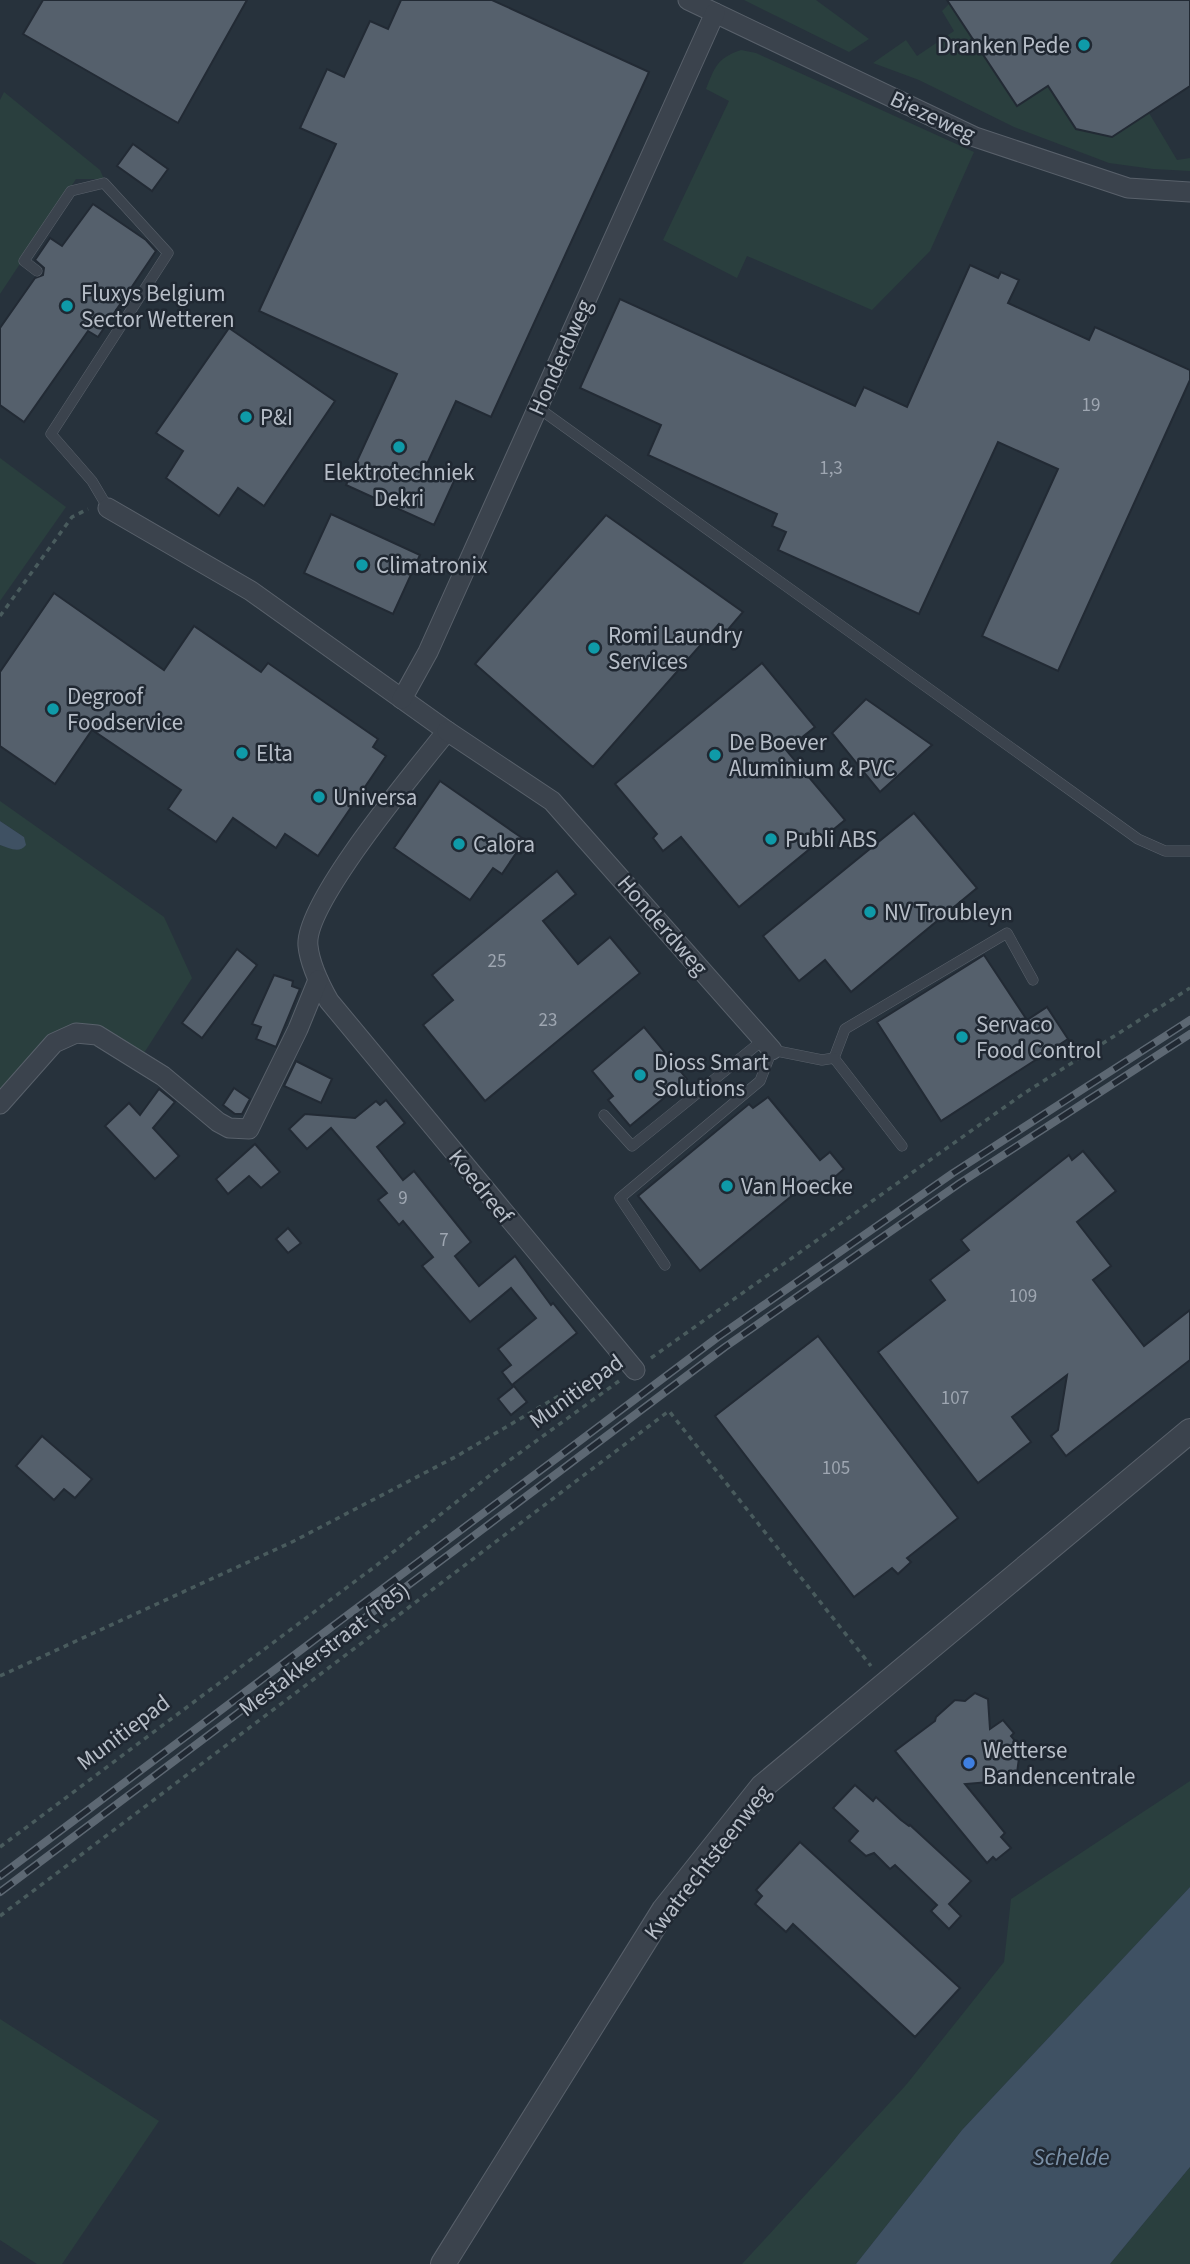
<svg xmlns="http://www.w3.org/2000/svg" width="1190" height="2264" font-family="'Source Sans 3',sans-serif">
	<style>
		.green { fill: #2a3f3e }
		.water { fill: #3f5163 }
		.building { fill: #55606c; stroke: #222a34; stroke-width: 2 }
		.lines { fill: none; stroke-linecap: round; stroke-linejoin: round }
		.service-casing { stroke: #59616b; stroke-width: 11 }
		.minor-casing { stroke: #59616b; stroke-width: 21 }
		.tertiary-casing { stroke: #59616b; stroke-width: 26 }
		.path { stroke: #495b5d; stroke-width: 3.5; stroke-dasharray: 5 5; stroke-linecap: butt }
		.service { stroke: #3b434d; stroke-width: 10 }
		.minor { stroke: #3b434d; stroke-width: 19 }
		.tertiary { stroke: #3b434d; stroke-width: 24 }
		.rail-casing { stroke: #5d6873; stroke-width: 8 }
		.rail { stroke: #202832; stroke-width: 5; stroke-dasharray: 16; stroke-linecap: butt }
		.culture-dot { fill: #0f9aa8; stroke: #202832; stroke-width: 2.5 }
		.shop-dot { fill: #3f7fe0; stroke: #202832; stroke-width: 2.5 }
		.labels { text-anchor: middle; stroke-width: 5; stroke-linejoin: round; paint-order: stroke }
		.number-label { font-size: 19px; fill: #9ea6b1 }
		.poi-label { font-size: 23px; fill: #b7bec8; stroke: #202832; text-anchor: start }
		.street-label { font-size: 23px; fill: #b7bec8; stroke: #202832 }
		.water-label { font-size: 24px; font-style: italic; fill: #7b91a8; stroke: #202832 }
	</style>
	<rect width="100%" height="100%" fill="#27323c"/>
	<!-- green -->
	<g class="green">
		<polygon points="744,0 816,0 869,39 849,52"/>
		<polygon points="949,4 1048,86 1076,129 1112,137 1149,113 1177,160 1190,158 1190,171 1153,169 1109,163 1014,127 919,80 873,63 906,40 917,56 954,31 942,11"/>
		<path d="M 741,50 L 756,53 L 974,152 L 930,251 L 872,310 L 747,256 L 737,278 L 663,240 L 729,101 L 706,89 C 715,67 717,58 741,50 Z"/>
		<polygon points="4,92 100,170 104,179 76,179 0,294 0,100"/>
		<polygon points="0,458 66,507 0,601"/>
		<polygon points="0,801 164,917 192,978 144,1053 103,1031 86,1027 0,1092 0,845 17,850 24,837 0,821"/>
		<polygon points="1190,1781 1190,1887 962,2130 856,2264 742,2264 906,2085 1004,1962 1011,1899"/>
		<polygon points="0,2019 159,2121 62,2264 37,2264 0,2240"/>
		<polygon points="1190,2167 1190,2264 1110,2264"/>
	</g>
	<!-- water -->
	<g class="water">
		<path d="M 0,821 L 24,837 L 26,845 C 19,854 9,848 0,845 Z"/>
		<polygon points="1190,1887 1190,2167 1110,2264 856,2264 962,2130"/>
	</g>
	<!-- building -->
	<g class="building">
		<polygon points="43,0 247,0 178,123 23,34"/>
		<polygon points="401,0 492,0 649,72 491,417 456,401 426,466 455,479 434,525 346,485 397,374 259,311 336,144 300,128 327,69 344,77 370,21 388,29"/>
		<polygon points="947,0 1190,0 1190,86 1112,137 1076,129 1048,86 1017,106"/>
		<polygon points="133,144 168,169 152,191 117,166"/>
		<polygon points="93,204 146,240 156,251 98,337 88,331 24,422 0,405 0,328 35,278 43,275 44,268 35,260 50,238 62,246"/>
		<polygon points="970,265 998,278 1001,272 1019,280 1008,303 1089,340 1095,327 1190,370 1190,380 1058,671 982,636 1058,469 998,442 919,614 778,550 786,532 772,526 777,514 648,455 661,425 580,388 620,299 855,406 864,387 907,407"/>
		<polygon points="229,328 335,401 264,506 238,488 219,516 166,478 183,451 156,433"/>
		<polygon points="331,514 420,555 393,614 304,573"/>
		<polygon points="606,515 743,612 726,632 719,624 593,767 475,664"/>
		<polygon points="54,593 164,670 194,626 261,672 268,663 378,739 373,747 386,756 318,856 285,834 276,848 233,818 216,842 168,809 181,790 92,730 55,784 0,746 0,672"/>
		<polygon points="762,663 815,727 786,750 845,820 739,907 681,837 663,851 653,838 657,834 615,784"/>
		<polygon points="866,699 932,745 880,792 832,733"/>
		<polygon points="440,781 525,840 502,874 493,868 470,900 394,848"/>
		<polygon points="914,813 977,888 851,992 825,960 799,981 763,936"/>
		<polygon points="557,871 576,894 543,921 578,964 610,937 640,973 485,1101 423,1025 453,1000 432,975"/>
		<polygon points="237,949 257,965 202,1038 182,1023"/>
		<polygon points="984,955 1027,1020 1047,1007 1068,1039 941,1121 877,1022"/>
		<polygon points="274,975 293,981 292,986 300,989 276,1047 256,1039 261,1027 252,1024"/>
		<polygon points="644,1027 687,1079 630,1126 608,1100 613,1096 592,1071"/>
		<polygon points="296,1061 332,1079 321,1103 284,1086"/>
		<polygon points="234,1088 250,1099 242,1114 235,1114 223,1105"/>
		<polygon points="159,1089 175,1102 153,1128 179,1156 155,1179 105,1126 129,1103 140,1115"/>
		<polygon points="768,1097 820,1160 830,1152 844,1169 819,1191 810,1181 700,1271 638,1196 749,1104 753,1108"/>
		<polygon points="386,1100 405,1123 377,1147 403,1180 414,1171 471,1242 455,1256 479,1286 515,1256 551,1305 553,1303 577,1333 512,1385 502,1372 511,1365 498,1349 536,1318 511,1288 470,1322 422,1266 433,1257 403,1221 399,1225 378,1200 387,1193 331,1128 307,1149 289,1129 305,1114 355,1118 376,1101 380,1105"/>
		<polygon points="255,1144 280,1172 261,1188 249,1176 228,1194 216,1179"/>
		<polygon points="1083,1151 1116,1191 1077,1222 1111,1266 1093,1280 1144,1346 1190,1310 1190,1360 1066,1456 1051,1436 1058,1430 1067,1375 1012,1417 1031,1442 978,1483 878,1352 945,1300 930,1280 969,1250 961,1240 1069,1155 1072,1160"/>
		<polygon points="288,1228 301,1243 288,1253 276,1239"/>
		<polygon points="818,1336 958,1518 907,1558 911,1562 898,1574 892,1568 854,1597 715,1416"/>
		<polygon points="514,1386 527,1402 511,1415 498,1399"/>
		<polygon points="42,1436 92,1479 75,1498 64,1489 54,1500 16,1466"/>
		<polygon points="975,1693 988,1699 990,1729 1003,1720 1014,1733 1011,1736 1025,1753 1019,1758 1017,1773 1013,1780 965,1784 1005,1833 1001,1837 1011,1848 996,1860 993,1857 987,1863 895,1751 935,1721 936,1717 955,1700 965,1701"/>
		<polygon points="855,1785 873,1801 876,1797 901,1820 909,1826 910,1825 971,1881 949,1904 961,1916 949,1929 931,1911 937,1905 895,1865 890,1869 874,1853 866,1856 849,1841 858,1831 833,1808"/>
		<polygon points="800,1842 960,1988 915,2037 793,1924 786,1932 755,1904 762,1896 756,1890"/>
	</g>
	<g class="lines">
		<!-- service casing -->
		<g class="service-casing">
			<g id="service">
				<polyline points="37,271 24,261 71,191 104,183 168,253 51,434 92,481 108,508"/>
				<polyline points="537,407 1138,839 1165,851 1190,851"/>
				<polyline points="834,1058 845,1029 1007,933 1033,980"/>
				<polyline points="604,1115 632,1146 763,1040"/>
				<polyline points="665,1265 620,1198 760,1081 772,1050 822,1060 834,1058 902,1146"/>
			</g>
		</g>
		<!-- minor casing -->
		<g class="minor-casing">
			<g id="minor">
				<polyline points="688,0 975,137 1128,188 1190,192"/>
				<path d="M 108,508 L 251,591 L 447,731 C 417,769 303,904 308,946 C 310,965 320,985 329,1001 L 635,1370"/>
				<polyline points="402,699 428,652 715,13"/>
				<polyline points="447,731 552,801 772,1050"/>
				<polyline points="0,1104 54,1043 76,1033 97,1035 163,1076 218,1122 229,1128 249,1129 298,1029 318,980"/>
			</g>
		</g>
		<!-- tertiary casing -->
		<g class="tertiary-casing">
			<polyline id="tertiary" points="443,2264 664,1910 762,1787 1190,1431"/>
		</g>
		<!-- path -->
		<g class="path">
			<polyline points="0,616 72,517 88,509"/>
			<polyline points="651,1358 1023,1094 1190,988"/>
			<polyline points="0,1676 294,1541 457,1456 606,1368"/>
			<polyline points="0,1847 373,1568 503,1465 619,1381"/>
			<polyline points="0,1916 669,1411 871,1666"/>
		</g>
		<!-- service -->
		<use href="#service" class="service"/>
		<!-- minor -->
		<use href="#minor" class="minor"/>
		<!-- tertiary -->
		<use href="#tertiary" class="tertiary"/>
		<!-- rail casing -->
		<g class="rail-casing">
			<g id="rail">
				<polyline points="0,1876 718,1337 953,1173 1190,1020"/>
				<polyline points="0,1892 725,1347 960,1183 1190,1034"/>
			</g>
		</g>
		<!-- rail -->
		<use href="#rail" class="rail"/>
	</g>
	<!-- markers -->
	<g class="culture-dot">
		<circle cx="1084" cy="45" r="7"/>
		<circle cx="67" cy="306" r="7"/>
		<circle cx="246" cy="417" r="7"/>
		<circle cx="399" cy="447" r="7"/>
		<circle cx="362" cy="565" r="7"/>
		<circle cx="594" cy="648" r="7"/>
		<circle cx="53" cy="709" r="7"/>
		<circle cx="242" cy="753" r="7"/>
		<circle cx="715" cy="755" r="7"/>
		<circle cx="319" cy="797" r="7"/>
		<circle cx="771" cy="839" r="7"/>
		<circle cx="459" cy="844" r="7"/>
		<circle cx="870" cy="912" r="7"/>
		<circle cx="962" cy="1037" r="7"/>
		<circle cx="640" cy="1075" r="7"/>
		<circle cx="727" cy="1186" r="7"/>
	</g>
	<circle class="shop-dot" cx="969" cy="1763" r="7"/>
	<g class="labels">
		<!-- number labels -->
		<g class="number-label">
			<text x="1091" y="411">19</text>
			<text x="831" y="474">1,3</text>
			<text x="497" y="967">25</text>
			<text x="548" y="1026">23</text>
			<text x="403" y="1204">9</text>
			<text x="444" y="1246">7</text>
			<text x="1023" y="1302">109</text>
			<text x="955" y="1404">107</text>
			<text x="836" y="1474">105</text>
		</g>
		<!-- poi labels -->
		<g class="poi-label">
			<text x="1070" y="53" text-anchor="end">Dranken Pede</text>
			<text x="81" y="301">Fluxys Belgium<tspan x="81" dy="26">Sector Wetteren</tspan></text>
			<text x="260" y="425">P&amp;I</text>
			<text x="399" y="480" text-anchor="middle">Elektrotechniek<tspan x="399" dy="26">Dekri</tspan></text>
			<text x="376" y="573">Climatronix</text>
			<text x="608" y="643">Romi Laundry<tspan x="608" dy="26">Services</tspan></text>
			<text x="67" y="704">Degroof<tspan x="67" dy="26">Foodservice</tspan></text>
			<text x="729" y="750">De Boever<tspan x="729" dy="26">Aluminium &amp; PVC</tspan></text>
			<text x="256" y="761">Elta</text>
			<text x="333" y="805">Universa</text>
			<text x="785" y="847">Publi ABS</text>
			<text x="473" y="852">Calora</text>
			<text x="884" y="920">NV Troubleyn</text>
			<text x="976" y="1032">Servaco<tspan x="976" dy="26">Food Control</tspan></text>
			<text x="654" y="1070">Dioss Smart<tspan x="654" dy="26">Solutions</tspan></text>
			<text x="741" y="1194">Van Hoecke</text>
			<text x="983" y="1758">Wetterse<tspan x="983" dy="26">Bandencentrale</tspan></text>
		</g>
		<!-- street labels -->
		<g class="street-label">
			<text transform="translate(933 116) rotate(25)" y="8">Biezeweg</text>
			<text transform="translate(560 357) rotate(-66)" y="8">Honderdweg</text>
			<text transform="translate(663 925) rotate(49)" y="8">Honderdweg</text>
			<text transform="translate(481 1186) rotate(51)" y="8">Koedreef</text>
			<text transform="translate(576 1391) rotate(-36)" y="8">Munitiepad</text>
			<text transform="translate(324 1649) rotate(-37)" y="8">Mestakkerstraat (T85)</text>
			<text transform="translate(123 1732) rotate(-37)" y="8">Munitiepad</text>
			<text transform="translate(707 1862) rotate(-52)" y="8">Kwatrechtsteenweg</text>
		</g>
		<!-- water labels -->
		<g class="water-label">
			<text x="1071" y="2165">Schelde</text>
		</g>
	</g>
</svg>
